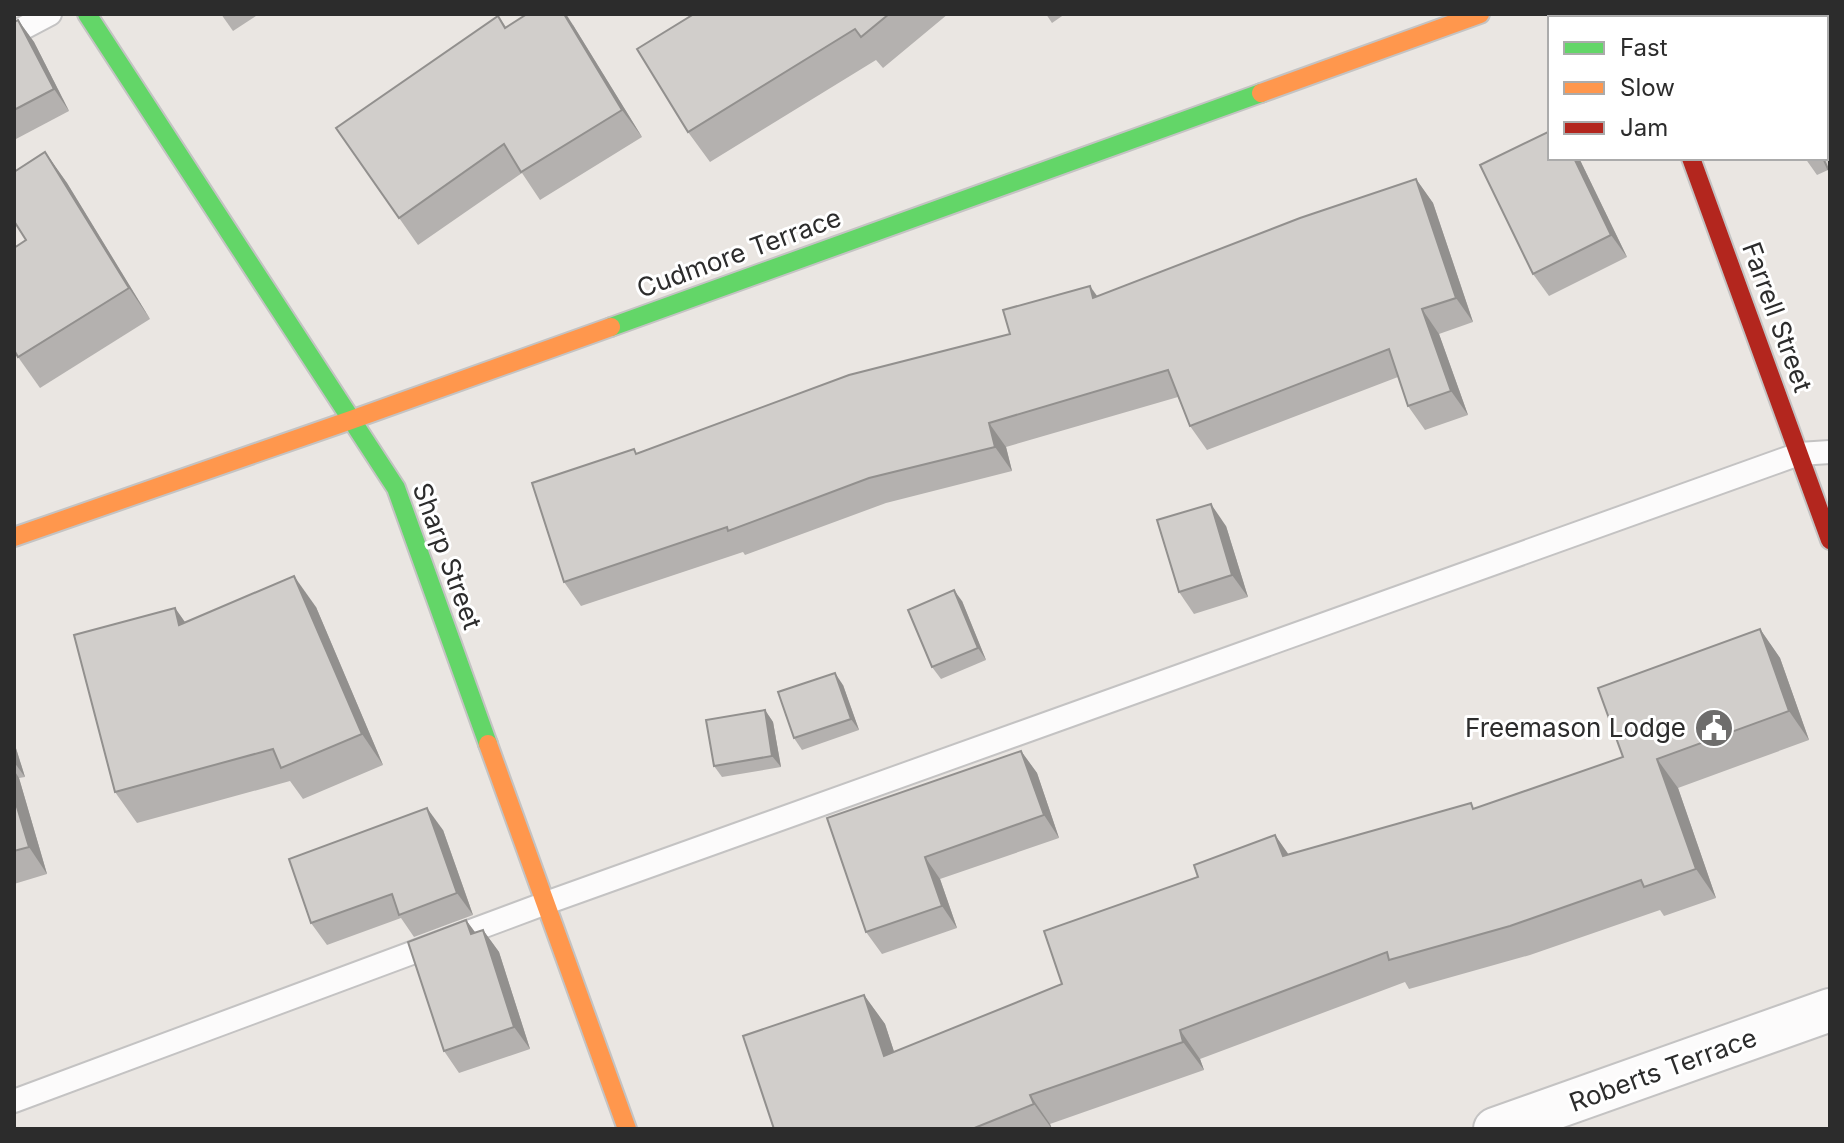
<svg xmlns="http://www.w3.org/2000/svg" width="1844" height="1143" font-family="Inter,sans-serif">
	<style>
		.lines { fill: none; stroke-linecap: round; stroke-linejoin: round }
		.lane-casing { stroke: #c4c3c3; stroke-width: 26 }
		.street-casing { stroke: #c4c3c3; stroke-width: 46 }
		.fast-casing { stroke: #c4c3c3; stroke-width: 22 }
		.slow-casing { stroke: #c4c3c3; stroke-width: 22 }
		.jam-casing { stroke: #c4c3c3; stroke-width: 22 }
		.lane { stroke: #fcfbfb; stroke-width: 22 }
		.street { stroke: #fcfbfb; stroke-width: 42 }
		.fast { stroke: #63d668; stroke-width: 18 }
		.slow { stroke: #ff974d; stroke-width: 18 }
		.jam { stroke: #b3261e; stroke-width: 18 }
		.wall { fill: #b4b1af }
		.shaded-wall { fill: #92908e }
		.building { fill: #d1cecb; stroke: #92908e; stroke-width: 2 }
		.labels { text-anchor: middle; stroke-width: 6; stroke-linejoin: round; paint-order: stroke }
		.street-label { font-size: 26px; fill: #2c2c2c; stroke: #fff }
		.poi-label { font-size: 26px; fill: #2c2c2c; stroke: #fff; text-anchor: end }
	</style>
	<rect width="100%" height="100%" fill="#eae6e2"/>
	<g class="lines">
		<!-- lane casing -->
		<g class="lane-casing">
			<g id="lane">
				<polyline points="14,33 50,14"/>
				<polyline points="14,1101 546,903 1799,454 1830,452"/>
			</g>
		</g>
		<!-- street casing -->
		<g class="street-casing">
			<polyline id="street" points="1495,1129 1830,1010"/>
		</g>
		<!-- fast casing -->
		<g class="fast-casing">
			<g id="fast">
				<polyline points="87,14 396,488 488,744"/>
				<polyline points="611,327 1261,93"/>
			</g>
		</g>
		<!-- slow casing -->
		<g class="slow-casing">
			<g id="slow">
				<polyline points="1639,14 1640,18"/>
				<polyline points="1261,93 1480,14"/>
				<polyline points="14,537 351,420 611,327"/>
				<polyline points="488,744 627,1129"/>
			</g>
		</g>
		<!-- jam casing -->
		<g class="jam-casing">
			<polyline id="jam" points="1691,158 1830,540"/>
		</g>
		<!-- lane -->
		<use href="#lane" class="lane"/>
		<!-- street -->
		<use href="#street" class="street"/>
		<!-- fast -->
		<use href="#fast" class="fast"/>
		<!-- slow -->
		<use href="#slow" class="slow"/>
		<!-- jam -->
		<use href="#jam" class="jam"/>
	</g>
	<!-- wall -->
	<g class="wall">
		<polygon points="221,14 259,14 233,31"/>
		<polygon points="694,14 948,14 883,68 876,60 710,162 688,132"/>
		<polygon points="1046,14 1065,14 1052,23"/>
		<polygon points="498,16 506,27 573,25 642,137 540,200 522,173 418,245 336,128"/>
		<polygon points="18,20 34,42 69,111 16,139 14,137 14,22"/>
		<polygon points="1830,38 1830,172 1828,170 1817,175 1805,158 1826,158"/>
		<polygon points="45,152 67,183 150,319 40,388 18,357 26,240"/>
		<polygon points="1550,158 1579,158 1627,257 1549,296 1533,274"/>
		<polygon points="1416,179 1433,203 1473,322 1439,334 1468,415 1425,430 1408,406 1398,377 1207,450 1190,426 1178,397 1006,447 1012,471 886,503 745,555 743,552 581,606 564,582 637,454 1010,334 1097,297"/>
		<polygon points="1226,526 1248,597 1194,614 1179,592"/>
		<polygon points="962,601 986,660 941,679 932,667"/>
		<polygon points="316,607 383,765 303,799 290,781 137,823 115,792 175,608 185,622"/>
		<polygon points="1760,629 1780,658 1809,740 1678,788 1716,898 1664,916 1660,910 1530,955 1409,989 1405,982 1200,1059 1204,1070 1050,1124 1052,1129 774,1129 864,995 885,1024 894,1052 1062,984 1198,877 1275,835 1289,855 1475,809 1623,757"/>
		<polygon points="843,685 859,730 802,750 794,738"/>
		<polygon points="765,710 773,722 781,767 722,777 714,766"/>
		<polygon points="14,742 25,777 19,778 47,874 14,884"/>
		<polygon points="1021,751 1037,773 1059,838 940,879 957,928 882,954 866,932 827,818"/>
		<polygon points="443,830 473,915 414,937 401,918 327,945 311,923"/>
		<polygon points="466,920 475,932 483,930 499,952 530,1049 459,1073 444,1051"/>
	</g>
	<!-- shaded-wall -->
	<g class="shaded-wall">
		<polygon points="564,14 566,14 573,25 642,137 622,110"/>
		<polygon points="18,20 34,42 69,111 54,89"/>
		<polygon points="45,152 67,183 150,319 129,288"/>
		<polygon points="1574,158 1579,158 1627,257 1611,235"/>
		<polygon points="1416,179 1433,203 1473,322 1456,298"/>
		<polygon points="1090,286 1107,310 1093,298"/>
		<polygon points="1422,309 1439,334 1468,415 1451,391"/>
		<polygon points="989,423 1006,447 1012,471 995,447"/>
		<polygon points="1211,504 1226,526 1248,597 1232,575"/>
		<polygon points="294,576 316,607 383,765 362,734"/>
		<polygon points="954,590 962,601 986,660 978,648"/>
		<polygon points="175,608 196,638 179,625"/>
		<polygon points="1760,629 1780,658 1809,740 1789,711"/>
		<polygon points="835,673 843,685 859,730 851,719"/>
		<polygon points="765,710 773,722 781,767 772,756"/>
		<polygon points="14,742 25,777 14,762"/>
		<polygon points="1021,751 1037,773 1059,838 1044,815"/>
		<polygon points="1657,759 1678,788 1716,898 1696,869"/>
		<polygon points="14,770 19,778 47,874 29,847 14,797"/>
		<polygon points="427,808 443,830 473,915 457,893"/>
		<polygon points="1275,835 1295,864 1283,856"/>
		<polygon points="925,857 940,879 957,928 942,906"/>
		<polygon points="466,920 482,942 471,934"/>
		<polygon points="483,930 499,952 530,1049 514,1027"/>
		<polygon points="864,995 885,1024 905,1085 884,1056"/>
		<polygon points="1180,1030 1200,1059 1204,1070 1183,1042"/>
		<polygon points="1030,1095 1050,1124 1052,1129 1034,1104"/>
	</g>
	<!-- building -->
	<g class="building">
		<polygon points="527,14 564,14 622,110 521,172 504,144 399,218 336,128 498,16 505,28"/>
		<polygon points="694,14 889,14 861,37 855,29 688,132 637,49"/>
		<polygon points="18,20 54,89 14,110 14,22"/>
		<polygon points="1830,38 1830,168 1828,169 1823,158 1826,158 1826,40"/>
		<polygon points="1550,131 1550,158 1574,158 1611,235 1533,274 1480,165"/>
		<polygon points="45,152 129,288 18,357 14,350 14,248 26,240 14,221 14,172"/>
		<polygon points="1416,179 1456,298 1422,309 1451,391 1408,406 1389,349 1190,426 1168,370 989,423 995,447 869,478 728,531 727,527 564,582 532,483 634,449 636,454 849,375 1010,334 1003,310 1090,286 1093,298 1300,218"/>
		<polygon points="1211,504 1232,575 1179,592 1157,520"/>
		<polygon points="294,576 362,734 281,768 273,749 115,792 74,635 175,608 179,625"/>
		<polygon points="954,590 978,648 932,667 908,610"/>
		<polygon points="1760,629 1789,711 1657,759 1696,869 1644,887 1641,880 1510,926 1389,960 1387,952 1180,1030 1183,1042 1030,1095 1034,1104 972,1129 774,1129 743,1036 864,995 884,1056 1062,984 1044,931 1198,877 1194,865 1275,835 1283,856 1471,803 1473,809 1623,757 1598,688"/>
		<polygon points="835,673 851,719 794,738 778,692"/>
		<polygon points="765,710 772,756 714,766 706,720"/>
		<polygon points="1021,751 1044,815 925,857 942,906 866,932 827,818"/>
		<polygon points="14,797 29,847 14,851"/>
		<polygon points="427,808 457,893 399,915 392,894 311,923 289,859"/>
		<polygon points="466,920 471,934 483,930 514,1027 444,1051 408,942"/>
	</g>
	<!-- icons -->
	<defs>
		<g id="civic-disc" transform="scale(2)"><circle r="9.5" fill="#6e6d6c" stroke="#fff"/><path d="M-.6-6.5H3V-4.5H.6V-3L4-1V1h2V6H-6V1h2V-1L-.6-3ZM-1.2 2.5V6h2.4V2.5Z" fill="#fff"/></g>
	</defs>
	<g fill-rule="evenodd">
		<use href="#civic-disc" x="1714" y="728"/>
	</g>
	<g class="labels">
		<!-- street labels -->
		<g class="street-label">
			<text transform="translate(739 253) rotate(-20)" y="9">Cudmore Terrace</text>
			<text transform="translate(1777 317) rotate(70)" y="9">Farrell Street</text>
			<text transform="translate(447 556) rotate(70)" y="9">Sharp Street</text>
			<text transform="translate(1663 1070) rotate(-20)" y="9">Roberts Terrace</text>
		</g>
		<!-- poi labels -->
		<g class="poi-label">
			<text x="1686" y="737">Freemason Lodge</text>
		</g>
	</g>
	<!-- border -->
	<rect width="1844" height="1143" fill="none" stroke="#2c2c2c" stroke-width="32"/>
	<!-- legend -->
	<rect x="1548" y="16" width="280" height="144" fill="#ffffff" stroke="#ababab" stroke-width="2"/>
	<rect x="1564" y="42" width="40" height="12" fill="#63d668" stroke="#ababab" stroke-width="2"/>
	<text x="1620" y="56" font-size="24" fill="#2c2c2c">Fast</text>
	<rect x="1564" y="82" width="40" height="12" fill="#ff974d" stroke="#ababab" stroke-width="2"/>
	<text x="1620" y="96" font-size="24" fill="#2c2c2c">Slow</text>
	<rect x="1564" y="122" width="40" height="12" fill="#b3261e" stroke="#ababab" stroke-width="2"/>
	<text x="1620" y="136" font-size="24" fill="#2c2c2c">Jam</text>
</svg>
